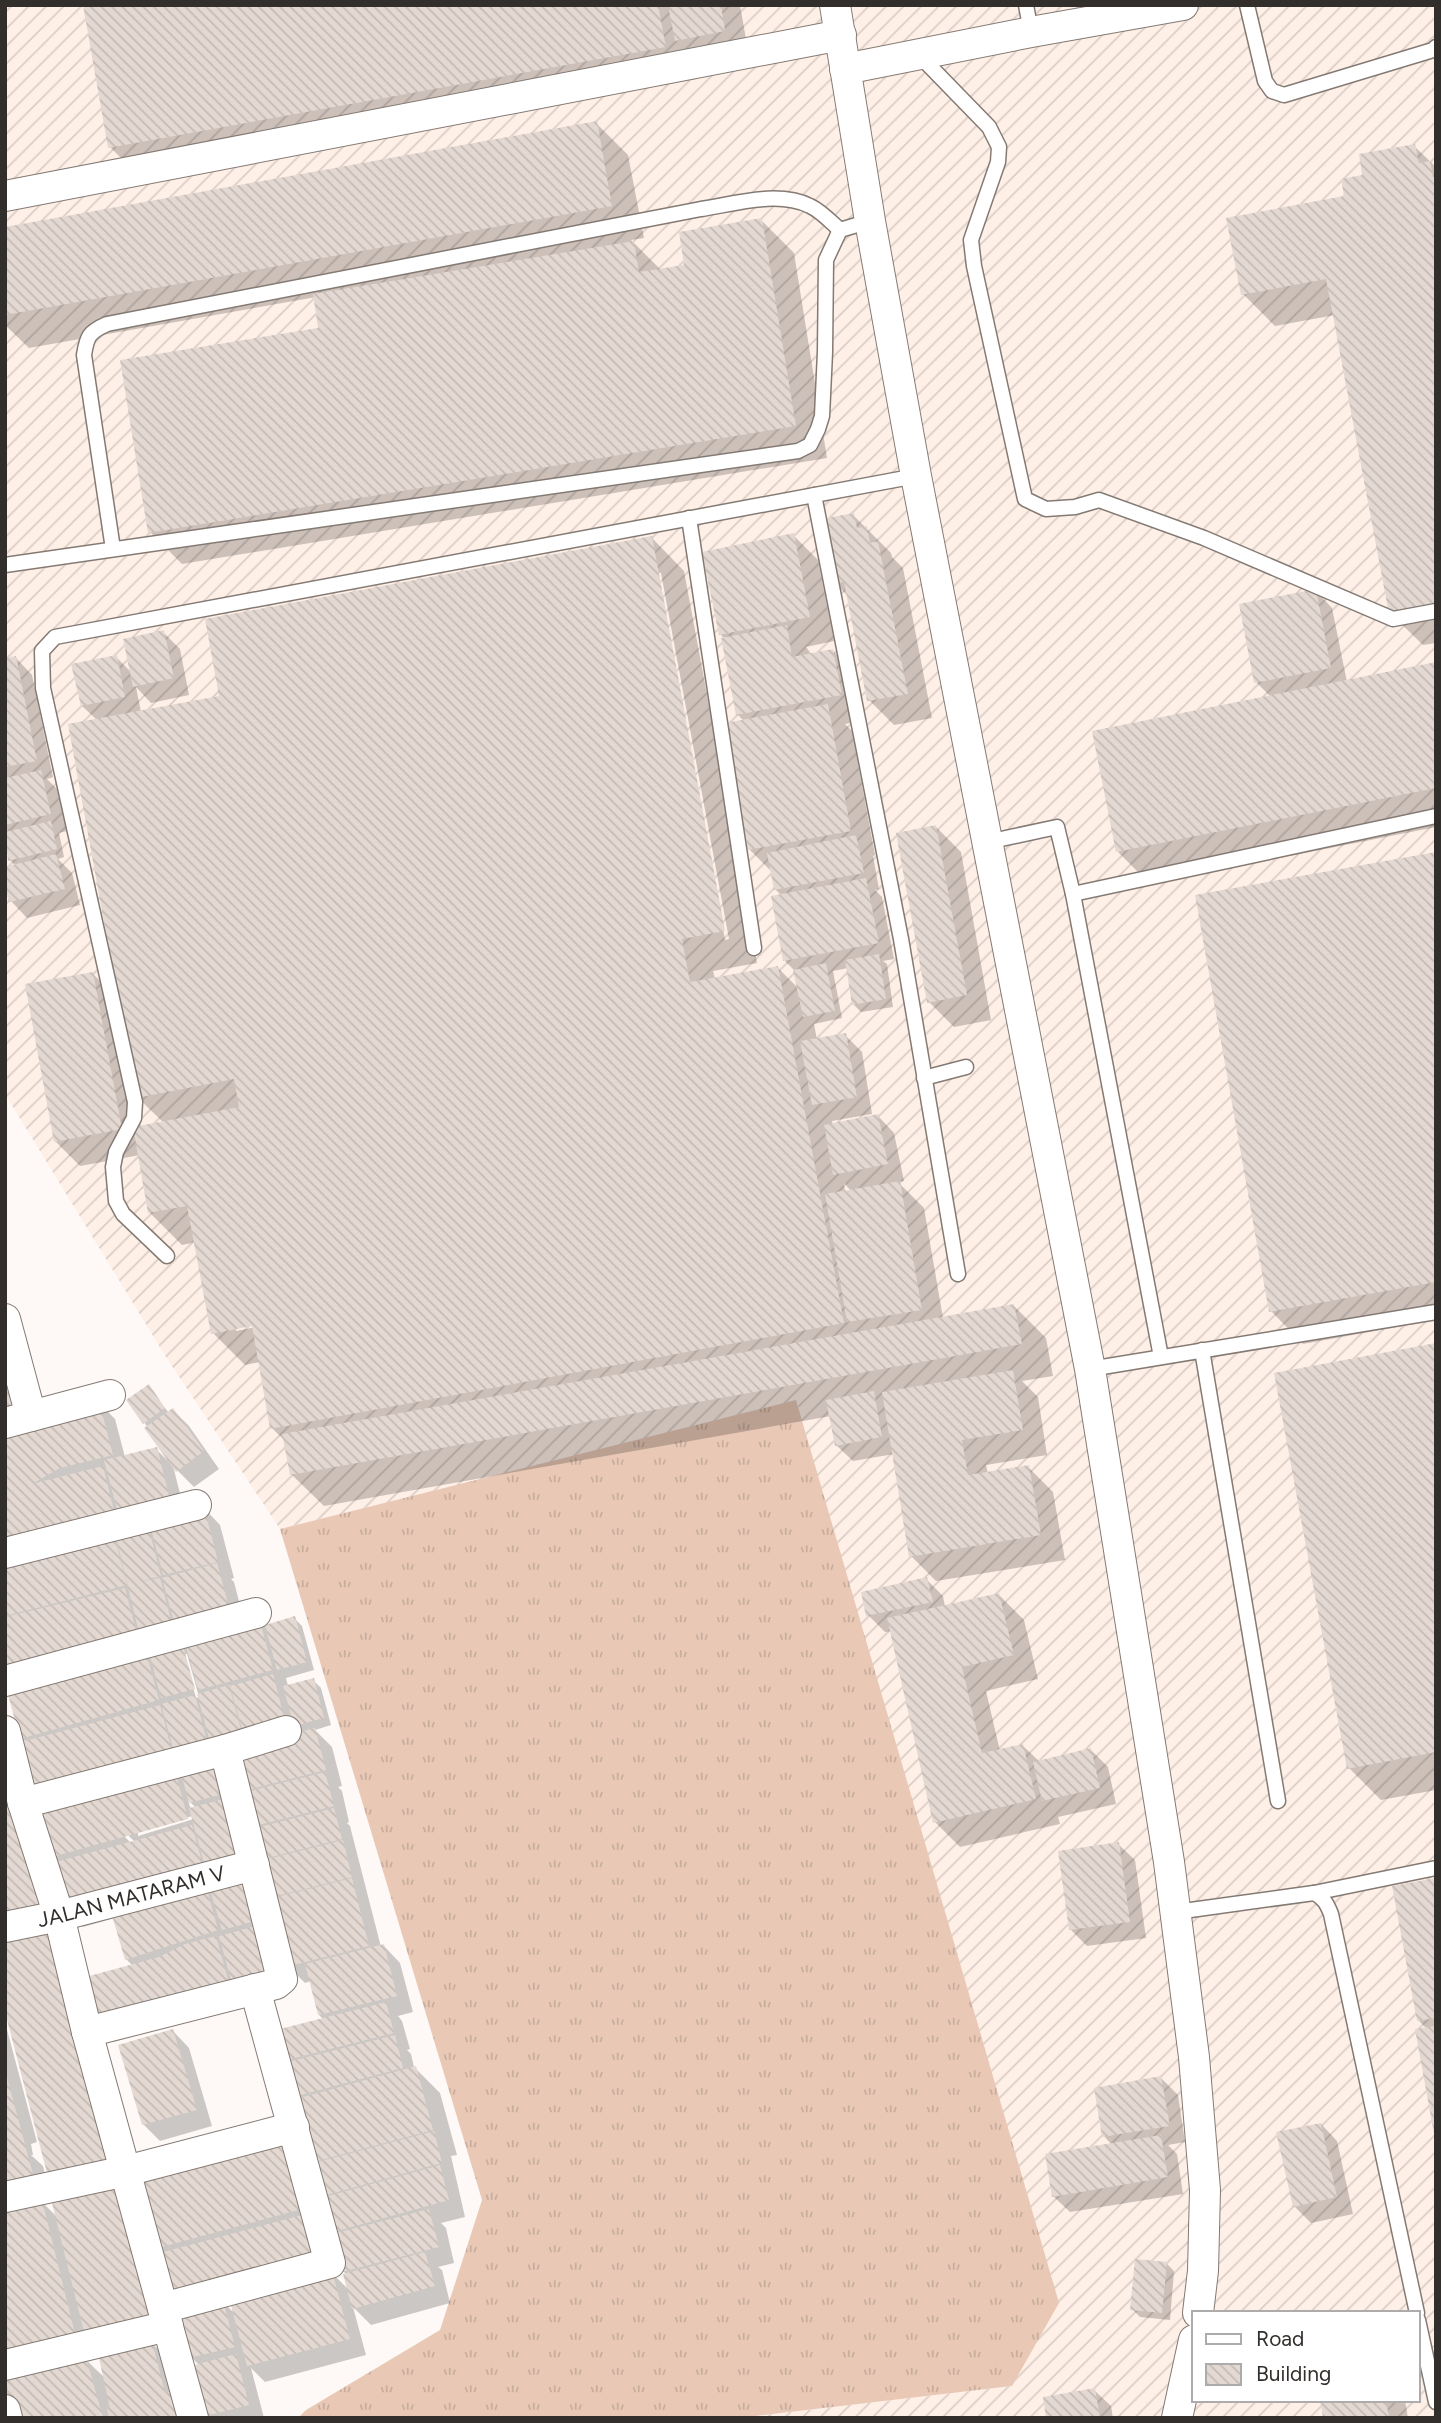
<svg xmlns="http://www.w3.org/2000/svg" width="1441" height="2423" font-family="Figtree,sans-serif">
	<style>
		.industrial { fill: url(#industrial-furrows); fill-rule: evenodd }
		.grass { fill: url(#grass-tufts) }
		.shadow { fill: #0003; fill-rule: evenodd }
		.building { fill: url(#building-back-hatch) }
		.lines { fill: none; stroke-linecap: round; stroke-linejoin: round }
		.lane-casing { stroke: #847a74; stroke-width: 17 }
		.street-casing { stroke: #847a74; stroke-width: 32 }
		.lane { stroke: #fff; stroke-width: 14 }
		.street { stroke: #fff; stroke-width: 30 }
		.labels { text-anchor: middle; stroke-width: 5; stroke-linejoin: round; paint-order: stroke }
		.street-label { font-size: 21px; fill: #322e2c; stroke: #fff }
	</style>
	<defs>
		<pattern id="industrial-furrows" width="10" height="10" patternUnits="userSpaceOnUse" patternTransform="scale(1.75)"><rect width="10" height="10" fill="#fff0e7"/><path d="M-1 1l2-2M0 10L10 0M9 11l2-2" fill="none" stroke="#dbcec6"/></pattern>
		<pattern id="grass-tufts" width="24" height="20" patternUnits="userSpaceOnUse" patternTransform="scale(1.75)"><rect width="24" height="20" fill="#e9c9b6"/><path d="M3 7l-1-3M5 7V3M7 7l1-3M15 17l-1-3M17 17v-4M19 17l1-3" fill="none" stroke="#c8ad9d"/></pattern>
		<pattern id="building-back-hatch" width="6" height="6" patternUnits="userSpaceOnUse" patternTransform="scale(1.75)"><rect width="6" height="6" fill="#e4d9d2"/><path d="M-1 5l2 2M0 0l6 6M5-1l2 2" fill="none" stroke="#c4bbb4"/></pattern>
	</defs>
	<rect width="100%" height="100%" fill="#fef9f6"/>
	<!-- industrial -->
	<path class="industrial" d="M 5,5 L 1436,5 L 1436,2418 L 738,2418 L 1012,2386 L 797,1401 L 280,1529 L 166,1357 L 5,1094 ZM 1194,2313 L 1418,2313 L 1418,2400 L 1194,2400 Z"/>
	<!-- grass -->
	<polygon class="grass" points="796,1400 1059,2303 1012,2386 738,2418 298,2418 306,2410 440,2330 482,2200 280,1529"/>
	<!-- shadow -->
	<g class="shadow">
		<polygon points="91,5 740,5 749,56 693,57 697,79 142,179 110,147"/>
		<polygon points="596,123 628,155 644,238 631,240 661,270 686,266 761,220 794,253 827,458 182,564 150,532 320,329 316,297 29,348 5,325 5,229"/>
		<polygon points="1414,146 1436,167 1436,643 1423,645 1390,613 1335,315 1275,326 1243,294 1346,197 1364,176"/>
		<polygon points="853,515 891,553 892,557 903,568 932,718 894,725 869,700 848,596 835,583"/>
		<path d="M 793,535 L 818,560 L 834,641 L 806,647 L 812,655 L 833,651 L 857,676 L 866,720 L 845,724 L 852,731 L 875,855 L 873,856 L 879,889 L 875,890 L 882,897 L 894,959 L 883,961 L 887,964 L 893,1007 L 861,1012 L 853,1004 L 848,968 L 833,971 L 842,1018 L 814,1024 L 817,1040 L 845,1035 L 862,1052 L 872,1114 L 832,1121 L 833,1125 L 878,1116 L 894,1133 L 904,1181 L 898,1182 L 924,1208 L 943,1318 L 1014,1306 L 1046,1338 L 1053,1376 L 1022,1381 L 1038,1397 L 1047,1455 L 986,1465 L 988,1474 L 1028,1467 L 1053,1492 L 1065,1560 L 936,1581 L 911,1556 L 894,1454 L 853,1461 L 836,1445 L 831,1416 L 324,1506 L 291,1474 L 285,1441 L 272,1428 L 260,1362 L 245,1365 L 213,1333 L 196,1242 L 182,1245 L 150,1213 L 140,1155 L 80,1166 L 55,1141 L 93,974 L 120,1001 L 97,720 L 82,706 L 116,657 L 132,673 L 163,632 L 180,649 L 189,695 L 151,703 L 136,687 L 141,712 L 221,697 L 652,538 L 684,571 L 757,963 L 713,971 L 715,979 L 778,968 L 799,989 L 795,971 L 785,961 L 782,896 L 776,890 L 772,872 L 749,849 L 744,721 L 737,714 L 725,639 L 720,634 ZM 657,573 L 661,573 L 729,939 L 725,940 ZM 135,1095 L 164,1123 L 141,1127 ZM 844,1183 L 851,1191 L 845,1192 ZM 260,1323 L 261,1326 L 236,1331 L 236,1327 Z"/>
		<polygon points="1316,591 1332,608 1347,682 1436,664 1436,827 1150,884 1118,852 1271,697 1256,682"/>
		<polygon points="16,658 32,675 53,777 47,779 57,789 67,831 59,833 64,857 58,859 72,873 80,905 27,918 11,901 16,866 10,860 5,845 5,660"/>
		<polygon points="936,827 961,852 991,1020 954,1027 929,1002"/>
		<polygon points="1436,853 1436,1320 1303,1344 1271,1311"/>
		<path d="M 5,1300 L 36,1422 L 99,1403 L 115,1419 L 125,1457 L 156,1449 L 167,1460 L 168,1458 L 144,1422 L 148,1387 L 169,1413 L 173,1410 L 189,1426 L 219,1469 L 194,1487 L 173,1466 L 185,1513 L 204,1508 L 220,1525 L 234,1578 L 231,1579 L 234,1582 L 244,1620 L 258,1616 L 267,1626 L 294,1618 L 302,1626 L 314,1670 L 286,1678 L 288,1686 L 313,1680 L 321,1688 L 331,1725 L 315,1730 L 332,1747 L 342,1786 L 338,1787 L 342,1791 L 349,1822 L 347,1823 L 350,1826 L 381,1947 L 384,1946 L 400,1963 L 413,2012 L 398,2016 L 402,2021 L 410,2049 L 407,2050 L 411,2054 L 414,2067 L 440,2093 L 457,2155 L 451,2156 L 465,2217 L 441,2223 L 446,2228 L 454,2263 L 438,2267 L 442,2270 L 450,2303 L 371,2325 L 353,2307 L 366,2355 L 265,2382 L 251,2368 L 264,2418 L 205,2418 L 199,2365 L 191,2357 L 156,2248 L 286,2138 L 335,2276 L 349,2290 L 347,2275 L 343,2271 L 325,2195 L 285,2060 L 324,2020 L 319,2015 L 311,1981 L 305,1983 L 284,1962 L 151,2020 L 154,2030 L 114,2042 L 5,1933 L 5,1708 L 60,1924 L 81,1980 L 133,1966 L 126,1959 L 115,1918 L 83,1927 L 67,1910 L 59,1862 L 53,1856 L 26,1742 L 22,1738 L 5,1678 ZM 184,1654 L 187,1654 L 199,1697 L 196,1698 ZM 188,1800 L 196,1808 L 191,1810 ZM 196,1815 L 197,1818 L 138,1836 L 138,1832 ZM 122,1829 L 136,1843 L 131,1843 L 120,1832 ZM 230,2297 L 235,2314 L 220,2299 Z"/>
		<polygon points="1436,1345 1436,1790 1381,1800 1349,1768"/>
		<polygon points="926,1579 943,1596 945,1607 999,1595 1024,1620 1038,1679 986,1691 1000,1751 1023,1746 1040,1762 1091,1750 1108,1767 1116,1804 1058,1817 1060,1824 960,1847 935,1822 892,1631 885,1632 868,1615"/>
		<polygon points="1118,1844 1135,1860 1146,1938 1087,1946 1070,1929"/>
		<polygon points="1436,1880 1436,2132 1427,2029 1419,2021"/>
		<path d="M 5,2022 L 37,2142 L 31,2144 L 33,2155 L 31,2155 L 43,2166 L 51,2198 L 41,2201 L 58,2218 L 149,2340 L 177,2368 L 202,2418 L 5,2418 L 5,2381 L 73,2362 L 5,2343 ZM 100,2356 L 106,2379 L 83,2357 Z"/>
		<polygon points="173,2031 189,2048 212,2126 160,2141 143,2124"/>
		<polygon points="1161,2078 1178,2095 1185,2142 1168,2145 1177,2154 1183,2194 1070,2212 1053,2196 1112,2145 1104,2136"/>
		<polygon points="1321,2124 1337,2141 1353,2214 1311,2223 1294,2206"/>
		<polygon points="1166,2263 1174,2271 1170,2320 1140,2317 1132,2309"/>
		<polygon points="1094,2390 1111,2406 1113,2418 1048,2418"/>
		<polygon points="1322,2400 1405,2400 1408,2418 1325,2418"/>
	</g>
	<!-- building -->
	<g class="building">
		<polygon points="83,5 658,5 666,47 108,148"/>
		<polygon points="668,5 721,5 725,31 675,41"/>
		<polygon points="597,121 612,206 5,315 5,227"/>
		<polygon points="1415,144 1419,163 1430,161 1433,177 1436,176 1436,605 1389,614 1326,279 1241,295 1226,218 1344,196 1341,179 1362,175 1359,154"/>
		<polygon points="762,218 796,426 148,533 120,360 318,328 313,294 634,241 639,272 684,265 679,232"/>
		<polygon points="854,513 857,528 867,526 870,543 878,541 908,694 867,701 844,582 834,583 821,519"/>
		<polygon points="794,533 810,617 719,635 702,552"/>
		<polygon points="652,536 725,931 682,939 690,982 778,966 844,1323 270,1429 252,1326 211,1334 187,1206 148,1213 133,1127 239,1107 234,1079 136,1098 68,724 219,696 205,619"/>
		<polygon points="1316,589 1331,668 1254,683 1239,604"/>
		<polygon points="787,625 792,657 833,649 842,695 736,715 721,638"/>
		<polygon points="164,630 174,678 133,687 123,639"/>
		<polygon points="117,655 125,697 81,706 71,664"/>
		<polygon points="16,656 37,761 5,767 5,658"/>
		<polygon points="1436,662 1436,788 1116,852 1092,731"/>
		<polygon points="828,704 851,831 748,850 725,723"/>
		<polygon points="41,770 51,814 5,825 5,778"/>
		<polygon points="51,821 57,849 8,861 5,832"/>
		<polygon points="936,825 967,995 927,1003 896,833"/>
		<polygon points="856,835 864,873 774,890 767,853"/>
		<polygon points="1436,852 1436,1282 1269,1312 1195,895"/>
		<polygon points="56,854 65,889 9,902 5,887 5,867"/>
		<polygon points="866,878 879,943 783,961 771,896"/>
		<polygon points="879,954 886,999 852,1005 845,960"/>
		<polygon points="826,963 835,1011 803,1017 793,970"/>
		<polygon points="93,972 122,1129 54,1142 25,984"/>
		<polygon points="846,1033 857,1097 812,1105 800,1041"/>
		<polygon points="878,1114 888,1164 833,1175 824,1125"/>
		<polygon points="900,1181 922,1310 847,1322 825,1194"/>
		<polygon points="1014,1304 1022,1344 290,1475 282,1434"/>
		<polygon points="1436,1343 1436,1752 1347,1769 1274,1373"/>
		<polygon points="5,1349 22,1410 5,1414"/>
		<polygon points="1013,1370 1023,1430 962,1440 968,1475 1029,1465 1041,1535 909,1557 882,1392"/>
		<polygon points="149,1384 165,1408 143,1424 126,1400"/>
		<polygon points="874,1391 882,1437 835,1446 826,1400"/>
		<polygon points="99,1401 113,1455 60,1468 32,1484 103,1466 116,1519 5,1548 5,1432"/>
		<polygon points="173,1408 204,1451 176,1472 144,1428"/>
		<polygon points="157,1447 170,1500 118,1513 104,1460"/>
		<polygon points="204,1506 218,1562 163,1575 149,1521"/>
		<polygon points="147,1521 161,1576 139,1582 160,1578 174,1632 141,1641 114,1529"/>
		<polygon points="113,1530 127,1585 5,1616 5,1557"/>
		<polygon points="217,1563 232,1618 177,1633 162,1578"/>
		<polygon points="927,1577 933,1602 866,1616 861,1592"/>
		<polygon points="125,1588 139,1642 5,1676 5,1617"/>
		<polygon points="999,1593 1014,1655 962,1667 982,1753 1023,1744 1036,1799 933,1823 887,1618"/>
		<polygon points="258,1614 273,1670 198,1690 183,1635"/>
		<polygon points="295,1616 307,1662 277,1670 265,1625"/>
		<polygon points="180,1635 195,1689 161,1698 147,1644"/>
		<polygon points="144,1645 159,1700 20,1739 5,1683"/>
		<polygon points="273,1674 287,1729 245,1740 230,1686"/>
		<polygon points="314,1678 324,1718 294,1726 283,1686"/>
		<polygon points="229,1685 244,1741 212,1749 197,1694"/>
		<polygon points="195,1695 209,1750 176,1759 161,1704"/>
		<polygon points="160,1705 174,1760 36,1797 21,1742"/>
		<polygon points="315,1728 326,1770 243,1791 233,1749"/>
		<polygon points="1091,1748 1100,1788 1042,1801 1033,1762"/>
		<polygon points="221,1754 231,1792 189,1803 179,1766"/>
		<polygon points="5,1758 45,1908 5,1918"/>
		<polygon points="175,1771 188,1819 52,1857 39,1809"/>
		<polygon points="325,1772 334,1806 251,1827 242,1793"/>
		<polygon points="232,1797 248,1856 205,1867 189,1808"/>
		<polygon points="334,1808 342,1839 260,1860 251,1829"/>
		<polygon points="192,1825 205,1873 65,1911 52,1863"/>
		<polygon points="343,1840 352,1877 269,1898 260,1861"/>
		<polygon points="1119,1842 1130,1922 1069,1930 1058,1851"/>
		<polygon points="252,1870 266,1918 222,1930 208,1882"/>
		<polygon points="352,1878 369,1946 286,1967 269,1899"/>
		<polygon points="1436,1878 1436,2018 1417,2021 1392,1886"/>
		<polygon points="205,1882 218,1930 125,1960 111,1912"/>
		<polygon points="55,1923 116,2159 48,2177 5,2012 5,1936"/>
		<polygon points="263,1924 276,1972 232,1984 219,1936"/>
		<polygon points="216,1936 229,1983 95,2026 82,1978 159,1957 185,1944"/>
		<polygon points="384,1944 397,1996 318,2015 305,1964"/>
		<polygon points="386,2002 394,2033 283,2061 276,2030"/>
		<polygon points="1436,2026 1436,2134 1434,2134 1415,2029"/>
		<polygon points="173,2029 197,2110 142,2125 118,2045"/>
		<polygon points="395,2035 403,2068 293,2097 284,2063"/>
		<polygon points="416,2066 433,2130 314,2162 296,2099"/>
		<polygon points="5,2070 35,2182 5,2190"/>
		<polygon points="1161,2076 1170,2126 1102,2137 1094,2088"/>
		<polygon points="1321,2123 1337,2197 1293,2207 1276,2132"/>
		<polygon points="434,2131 442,2163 323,2196 314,2163"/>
		<polygon points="1161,2135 1168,2177 1052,2197 1045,2154"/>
		<polygon points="287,2136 306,2208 154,2249 135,2176"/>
		<polygon points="440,2165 449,2200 330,2233 321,2198"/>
		<polygon points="122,2181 156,2318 85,2336 51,2199"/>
		<polygon points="42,2200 76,2338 5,2350 5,2209"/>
		<polygon points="429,2209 439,2247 342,2272 332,2234"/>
		<polygon points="306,2214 320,2263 169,2303 156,2254"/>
		<polygon points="425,2252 435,2286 352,2309 343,2274"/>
		<polygon points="1135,2259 1167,2262 1162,2313 1130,2310"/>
		<polygon points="332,2271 350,2339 247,2366 229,2298"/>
		<polygon points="223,2300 235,2347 189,2358 178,2311"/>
		<polygon points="152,2341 165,2393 177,2390 184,2418 109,2418 107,2408 110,2408 98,2354"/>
		<polygon points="236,2354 249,2405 202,2417 190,2366"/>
		<polygon points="86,2357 103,2418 15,2418 5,2379"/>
		<polygon points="1095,2388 1100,2418 1046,2418 1043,2397"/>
		<polygon points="1320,2400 1386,2400 1389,2418 1323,2418"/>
	</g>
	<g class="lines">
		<!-- lane casing -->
		<g class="lane-casing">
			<g id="lane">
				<polyline points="1026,5 1031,32"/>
				<polyline points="1247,5 1265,81 1272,91 1284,95 1433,50 1436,47"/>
				<polyline points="919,55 989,127 999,147 998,162 971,240 974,266 1025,499 1046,509 1075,507 1099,500 1204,538 1393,619 1436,611"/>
				<polyline points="814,495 901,939 958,1274"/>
				<polyline points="689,518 754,948"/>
				<path d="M 113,549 L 84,355 C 87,336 89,332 107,324 L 701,209 C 734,204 778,190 810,206 C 821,211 831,222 840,230"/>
				<polyline points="5,565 798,451 810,445 818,429 822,416 825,352 826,260 840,230 870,221"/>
				<polyline points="987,842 1057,827 1073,894 1161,1357"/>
				<polyline points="1073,894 1436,816"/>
				<polyline points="924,1078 966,1067"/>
				<polyline points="167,1256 123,1214 116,1201 113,1167 116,1152 134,1118 135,1102 43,688 42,651 55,637 916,476"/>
				<polyline points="1202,1350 1278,1801"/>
				<polyline points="1090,1369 1436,1312"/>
				<polyline points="1314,1893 1436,1868"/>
				<path d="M 1176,1912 L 1314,1893 C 1324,1898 1327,1904 1331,1914 L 1417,2313"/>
				<polyline points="1418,2320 1436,2402"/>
			</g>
		</g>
		<!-- street casing -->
		<g class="street-casing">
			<g id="street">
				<polyline points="835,5 870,221 916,476 1090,1369 1169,1862 1194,2057 1205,2190 1203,2271 1198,2313"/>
				<polyline points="845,69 1031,32 1183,5"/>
				<polyline points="5,196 841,35"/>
				<polyline points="5,1319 31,1416"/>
				<polyline points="5,1423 110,1395"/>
				<polyline points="5,1553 196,1505"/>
				<polyline points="5,1681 256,1613"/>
				<polyline points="5,1731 23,1803 59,1916 87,2032 193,2418"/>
				<polyline points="23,1803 225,1750 286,1731"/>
				<path id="s1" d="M 5,1927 L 59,1916 L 254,1865"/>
				<polyline points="87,2032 276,1984 282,1979 225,1750"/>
				<polyline points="5,2197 126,2171 294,2127"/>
				<polyline points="163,2308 330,2263 255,1989"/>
				<polyline points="5,2365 168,2326"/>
				<polyline points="5,2410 7,2418"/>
				<polyline points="1177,2418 1194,2340"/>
			</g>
		</g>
		<!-- lane -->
		<use href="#lane" class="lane"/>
		<!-- street -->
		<use href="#street" class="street"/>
	</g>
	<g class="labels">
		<!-- street labels -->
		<g class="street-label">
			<text dy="7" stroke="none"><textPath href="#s1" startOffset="130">JALAN MATARAM V</textPath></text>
		</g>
	</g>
	<!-- border -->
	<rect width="1441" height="2423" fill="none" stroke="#322e2c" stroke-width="14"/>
	<!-- legend -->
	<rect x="1192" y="2311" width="228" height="91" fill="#ffffff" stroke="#adabab" stroke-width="2"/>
	<rect x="1206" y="2334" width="35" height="10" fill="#ffffff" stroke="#adabab" stroke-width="2"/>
	<text x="1256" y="2346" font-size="21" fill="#322e2c">Road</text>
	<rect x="1206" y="2364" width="35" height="21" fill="url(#building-back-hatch)" stroke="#adabab" stroke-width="2"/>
	<text x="1256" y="2381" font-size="21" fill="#322e2c">Building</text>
</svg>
